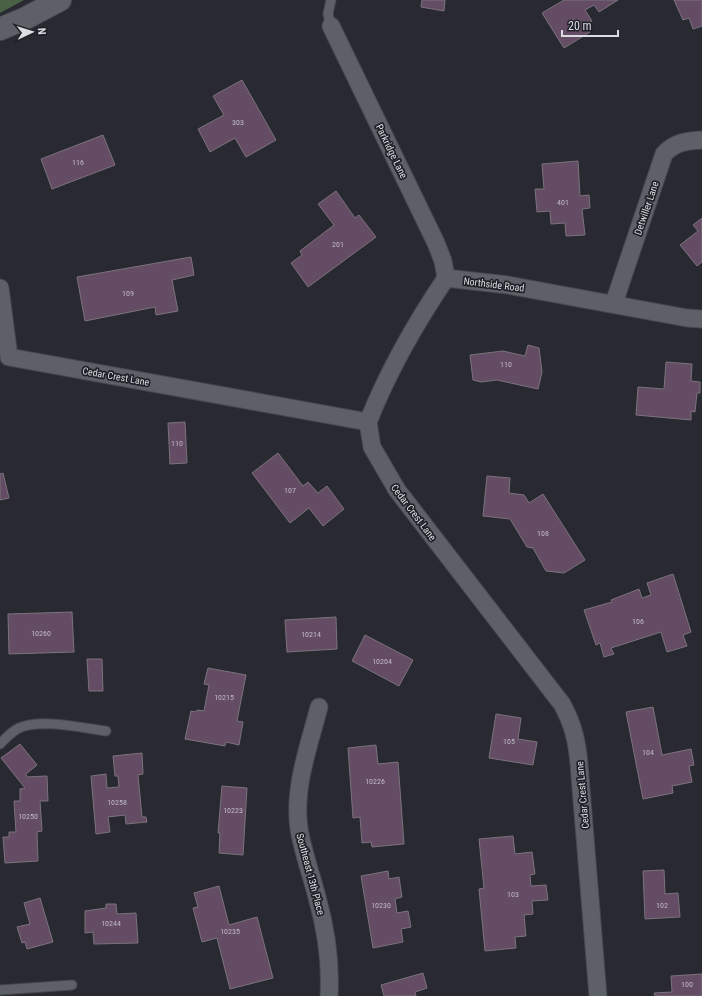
<svg xmlns="http://www.w3.org/2000/svg" width="702" height="996" font-family="'Roboto Condensed',sans-serif">
	<style>
		.forest { fill: #4b6145 }
		.building { fill: #654c65; stroke: #7b737b }
		.lines { fill: none; stroke-linecap: round; stroke-linejoin: round }
		.lane-casing { stroke: #46484d; stroke-width: 11 }
		.street-casing { stroke: #46484d; stroke-width: 19 }
		.secondary-casing { stroke: #46484d; stroke-width: 24 }
		.lane { stroke: #5e6068; stroke-width: 9 }
		.street { stroke: #5e6068; stroke-width: 17 }
		.secondary { stroke: #5e6068; stroke-width: 22 }
		.labels { text-anchor: middle; stroke-width: 3.5; stroke-linejoin: round; paint-order: stroke }
		.number-label { font-size: 8px; fill: #beb9c3 }
		.street-label { font-size: 10px; fill: #dcdde2; stroke: #1f2028 }
	</style>
	<rect width="100%" height="100%" fill="#292a31"/>
	<!-- forest -->
	<polygon class="forest" points="0,0 24,0 0,13"/>
	<!-- building -->
	<g class="building">
		<polygon points="422,0 445,0 444,11 421,7"/>
		<polygon points="564,0 618,0 599,12 594,5 585,10 592,21 585,25 590,32 564,48 542,13"/>
		<polygon points="674,0 702,0 702,26 693,29 689,18 683,20"/>
		<polygon points="242,80 276,140 246,157 235,138 210,152 198,129 224,115 213,96"/>
		<polygon points="103,135 115,165 52,189 41,159"/>
		<polygon points="578,161 580,196 589,195 590,208 582,209 585,235 566,236 565,223 551,224 550,211 537,212 535,189 544,189 542,164"/>
		<polygon points="336,191 355,218 359,215 376,237 308,287 291,263 302,255 300,251 334,225 318,204"/>
		<polygon points="702,218 702,262 697,266 680,245 698,231 693,225"/>
		<polygon points="191,257 194,275 172,280 178,311 156,315 155,307 85,321 77,277"/>
		<polygon points="528,345 539,348 542,372 538,389 497,380 481,382 473,380 470,355 503,351 525,356"/>
		<polygon points="666,362 692,364 691,381 700,382 700,393 697,393 695,412 691,411 691,420 636,415 638,387 664,389"/>
		<polygon points="185,422 187,463 170,464 168,423"/>
		<polygon points="278,453 303,486 308,482 318,493 327,486 344,509 323,526 309,508 290,523 252,473"/>
		<polygon points="3,473 9,498 0,500 0,474"/>
		<polygon points="487,476 510,478 509,493 524,495 529,503 543,494 585,560 564,573 546,571 533,548 527,547 510,519 483,516"/>
		<polygon points="673,574 691,632 683,635 687,646 667,652 661,632 611,648 614,654 604,657 600,643 596,645 584,610 612,602 611,600 639,589 642,598 651,595 647,583"/>
		<polygon points="72,612 74,652 9,654 8,614"/>
		<polygon points="336,617 337,649 287,652 285,620"/>
		<polygon points="365,635 413,660 399,686 352,661"/>
		<polygon points="87,659 102,659 103,691 89,691"/>
		<polygon points="208,668 246,675 237,721 243,722 239,745 226,742 225,746 185,739 191,711 196,712 197,710 204,711 209,685 204,684"/>
		<polygon points="653,707 662,755 691,749 694,765 689,766 692,782 672,786 673,793 643,799 626,712"/>
		<polygon points="496,714 521,718 518,739 537,742 533,765 489,758"/>
		<polygon points="20,744 37,765 26,774 27,777 47,776 48,801 40,801 42,831 37,832 38,861 5,863 3,837 9,837 9,832 16,832 14,801 20,801 20,789 25,788 1,758"/>
		<polygon points="376,745 378,764 398,762 404,844 372,847 371,842 362,843 360,817 353,818 348,748"/>
		<polygon points="142,753 143,774 138,775 142,817 146,817 147,822 126,824 125,815 108,817 110,832 96,834 91,776 106,774 107,788 119,787 118,776 115,776 113,756"/>
		<polygon points="222,786 247,788 243,855 219,853 220,833 218,833"/>
		<polygon points="513,836 515,854 532,852 535,874 530,875 531,886 546,885 548,900 532,901 533,914 524,915 526,936 515,937 516,948 485,951 479,889 484,888 479,839"/>
		<polygon points="664,870 665,894 678,893 680,917 645,919 643,871"/>
		<polygon points="388,871 389,879 399,877 402,897 395,899 397,913 408,911 411,927 401,929 403,942 373,948 361,876"/>
		<polygon points="219,886 229,925 257,917 273,978 230,989 217,938 202,942 193,908 198,907 194,893"/>
		<polygon points="40,898 53,942 27,949 25,942 22,943 17,927 30,924 24,903"/>
		<polygon points="106,904 116,904 117,914 136,913 138,943 94,944 93,932 85,933 85,911 106,908"/>
		<polygon points="423,973 427,988 415,992 416,996 384,996 381,985"/>
		<polygon points="702,974 702,996 655,996 654,993 672,992 671,976"/>
	</g>
	<g class="lines">
		<!-- lane casing -->
		<g class="lane-casing">
			<g id="lane">
				<polyline points="331,0 328,14 331,26"/>
				<path d="M 0,744 C 6,738 11,732 19,728 C 40,718 82,728 106,731"/>
				<polyline points="0,990 72,985"/>
			</g>
		</g>
		<!-- street casing -->
		<g class="street-casing">
			<g id="street">
				<polyline points="331,26 436,243 443,261 446,278"/>
				<polyline points="446,278 508,285 687,318 702,319"/>
				<path d="M 0,288 L 9,357 L 368,422 L 372,447 L 397,490 L 562,704 C 573,724 577,741 579,764 L 598,996"/>
				<path d="M 614,303 L 664,154 C 675,142 686,141 702,140"/>
				<path d="M 368,422 C 387,374 417,321 446,278"/>
				<path d="M 319,707 C 309,746 293,788 299,829 C 303,852 311,874 317,897 C 326,929 331,962 329,996"/>
			</g>
		</g>
		<!-- secondary casing -->
		<g class="secondary-casing">
			<polyline id="secondary" points="0,29 24,19 60,0"/>
		</g>
		<!-- lane -->
		<use href="#lane" class="lane"/>
		<!-- street -->
		<use href="#street" class="street"/>
		<!-- secondary -->
		<use href="#secondary" class="secondary"/>
	</g>
	<g class="labels">
		<!-- number labels -->
		<g class="number-label">
			<text x="238" y="125">303</text>
			<text x="78" y="165">116</text>
			<text x="563" y="205">401</text>
			<text x="338" y="247">201</text>
			<text x="128" y="296">109</text>
			<text x="506" y="367">110</text>
			<text x="177" y="446">110</text>
			<text x="290" y="493">107</text>
			<text x="543" y="536">108</text>
			<text x="638" y="624">106</text>
			<text x="41" y="636">10260</text>
			<text x="311" y="637">10214</text>
			<text x="382" y="664">10204</text>
			<text x="224" y="700">10215</text>
			<text x="509" y="744">105</text>
			<text x="648" y="755">104</text>
			<text x="375" y="784">10226</text>
			<text x="117" y="805">10258</text>
			<text x="233" y="813">10223</text>
			<text x="28" y="819">10250</text>
			<text x="513" y="897">103</text>
			<text x="381" y="908">10230</text>
			<text x="662" y="908">102</text>
			<text x="111" y="926">10244</text>
			<text x="230" y="934">10235</text>
			<text x="687" y="987">100</text>
		</g>
		<!-- street labels -->
		<g class="street-label">
			<text transform="translate(392 151) rotate(64)" y="4">Parkridge Lane</text>
			<text transform="translate(646 208) rotate(-71)" y="4">Detwiller Lane</text>
			<text transform="translate(494 284) rotate(7)" y="4">Northside Road</text>
			<text transform="translate(116 376) rotate(10)" y="4">Cedar Crest Lane</text>
			<text transform="translate(414 512) rotate(53)" y="4">Cedar Crest Lane</text>
			<text transform="translate(582 795) rotate(-95)" y="4">Cedar Crest Lane</text>
			<text transform="translate(311 874) rotate(75)" y="4">Southeast 13th Place</text>
		</g>
	</g>
	<!-- north arrow -->
	<g transform="translate(32 32) rotate(86)" stroke="#1f2028" stroke-width="3" paint-order="stroke">
	<path d="M0-3L7 15L0 10L-7 15Z" fill="#dcdde2"/>
	<text y="-6" font-size="11" font-weight="bold" text-anchor="middle" fill="#dcdde2">N</text>
	</g>
	<!-- scale -->
	<path d="M562 30v6h56v-6" fill="none" stroke="#dcdde2" stroke-width="2"/>
	<text x="568" y="30" font-size="12" fill="#dcdde2" stroke="#1f2028" stroke-width="3" paint-order="stroke">20 m</text>
</svg>
